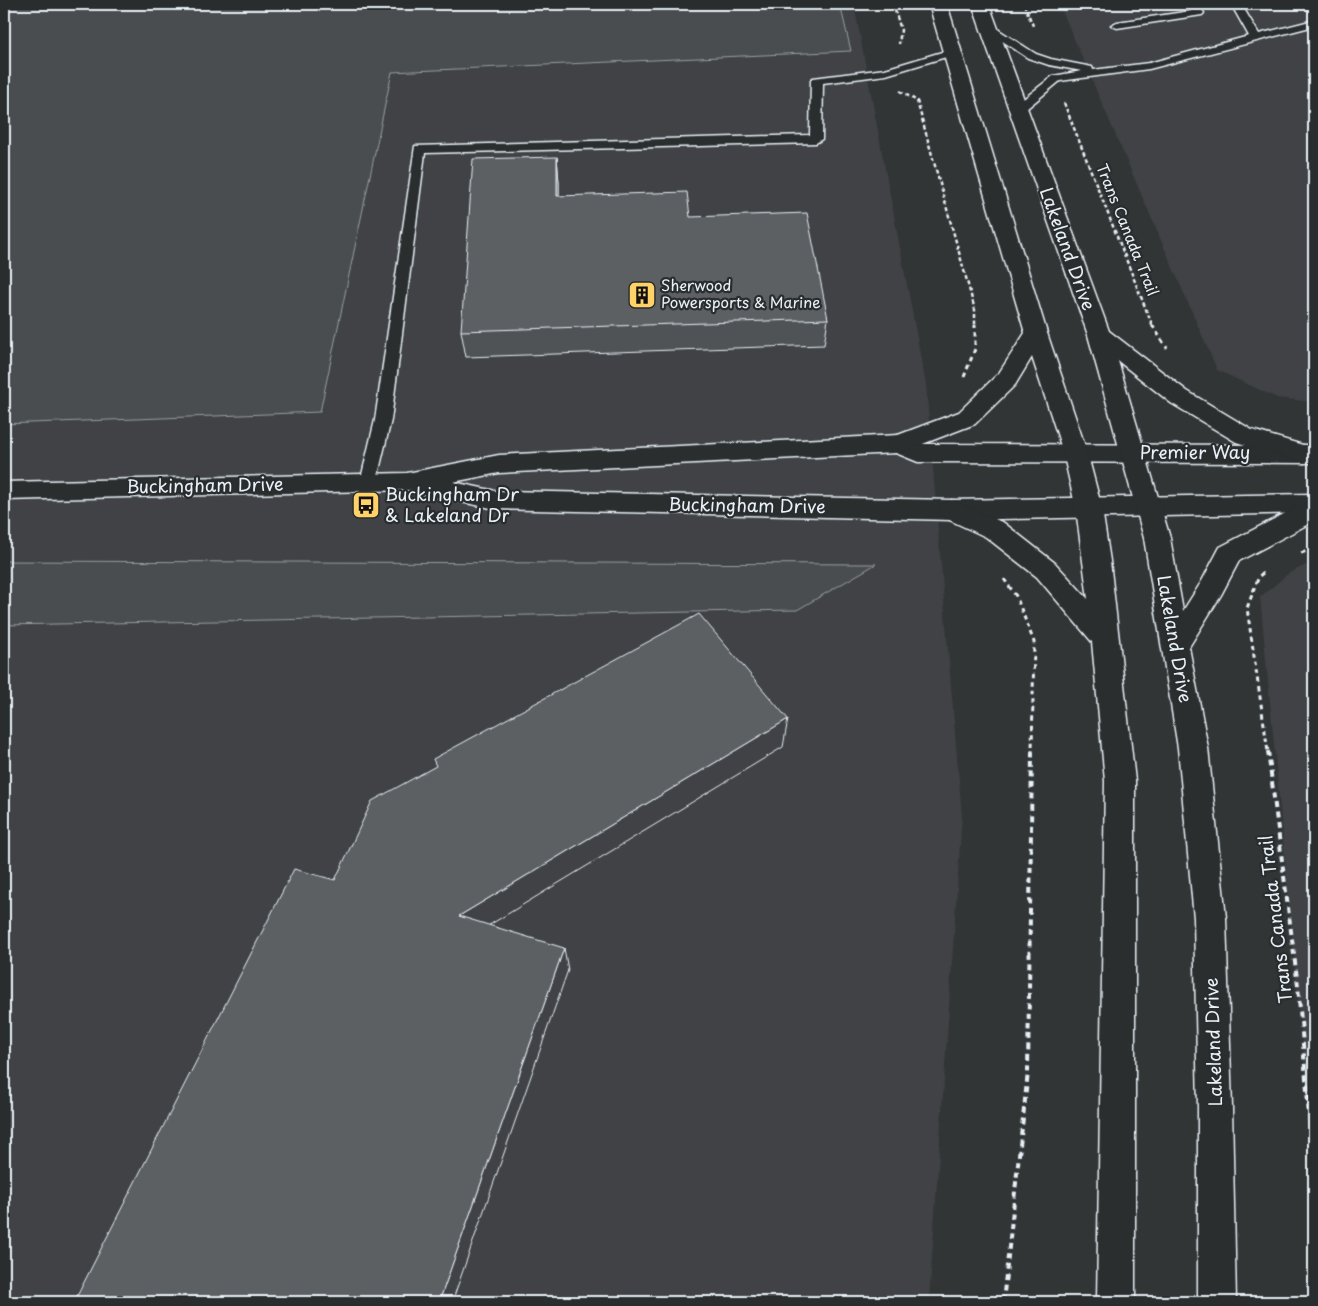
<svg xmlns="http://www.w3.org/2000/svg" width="1318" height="1306" font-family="'Playpen Sans',sans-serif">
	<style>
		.built { fill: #3f4244 }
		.green { fill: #494d4f; stroke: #989fa4 }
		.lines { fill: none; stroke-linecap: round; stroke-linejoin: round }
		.lane-casing { stroke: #e8f1f8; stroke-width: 3 }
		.street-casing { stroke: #e8f1f8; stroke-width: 3 }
		.secondary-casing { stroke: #e8f1f8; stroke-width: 3 }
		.path-far2 { stroke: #e8f1f8; stroke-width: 2.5; stroke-dasharray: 4 2.5; stroke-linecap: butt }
		.path-far1 { stroke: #e8f1f8; stroke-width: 3; stroke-dasharray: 4.5 4; stroke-linecap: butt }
		.path { stroke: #e8f1f8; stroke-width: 4; stroke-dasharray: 6 4.5; stroke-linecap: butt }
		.lane { fill: #2a2d2e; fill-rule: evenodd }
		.street { fill: #2a2d2e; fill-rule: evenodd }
		.secondary { fill: #2a2d2e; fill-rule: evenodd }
		.wall { fill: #4f5355; stroke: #e8f1f8 }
		.shaded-wall { fill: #404345; stroke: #e8f1f8 }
		.building { fill: #5c6063; stroke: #e8f1f8 }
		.labels { text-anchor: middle; stroke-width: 4.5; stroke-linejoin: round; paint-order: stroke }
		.far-street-label { font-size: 15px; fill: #e8f1f8; stroke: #2a2d2e }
		.far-poi-label { font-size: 15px; fill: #e8f1f8; stroke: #2a2d2e; text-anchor: start }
		.street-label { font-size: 18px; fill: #e8f1f8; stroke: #2a2d2e }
		.poi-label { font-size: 18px; fill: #e8f1f8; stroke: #2a2d2e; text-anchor: start }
	</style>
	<rect width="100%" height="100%" fill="#323536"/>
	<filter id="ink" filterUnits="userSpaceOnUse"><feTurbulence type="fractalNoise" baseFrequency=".02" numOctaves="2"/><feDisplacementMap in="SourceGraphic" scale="10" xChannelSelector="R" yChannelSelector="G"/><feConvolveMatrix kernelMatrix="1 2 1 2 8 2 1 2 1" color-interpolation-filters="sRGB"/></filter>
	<g filter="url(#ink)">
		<!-- built -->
		<g class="built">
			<polygon points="4,4 854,4 926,385 962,816 929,1302 4,1302"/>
			<polygon points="1059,4 1314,4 1314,402 1277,398 1217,370"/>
			<polygon points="1314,561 1314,1166 1260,597 1289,573"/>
		</g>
		<!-- green -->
		<g class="green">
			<polygon points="4,4 840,4 851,51 392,72 320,412 4,424"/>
			<polygon points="4,561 876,564 797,610 4,625"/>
		</g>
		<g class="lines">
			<!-- lane casing -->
			<g class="lane-casing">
				<g id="lane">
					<polygon points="1188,4 1198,4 1204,13 1202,15 1117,28 1111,25 1117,22 1191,11"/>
					<polygon points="1231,4 1241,4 1259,34 1314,20 1314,26 1149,69 1060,81 1020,114 1012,114 1010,111 1012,108 1053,76 1082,71 1049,65 1028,58 981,27 983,25 991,25 1036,54 1051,59 1092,67 1093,70 1149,63 1249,36"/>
					<polygon points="952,49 956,50 958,52 956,54 886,75 823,83 822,139 816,143 425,153 391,420 376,483 374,487 368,489 362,487 360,483 375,420 415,146 810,135 811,80 813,78 885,69"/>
				</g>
			</g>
			<!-- street casing -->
			<g class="street-casing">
				<polygon id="street" points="899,435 921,444 1314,445 1314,463 918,462 896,453 499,473 453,482 496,491 952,500 1314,494 1314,513 952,520 496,509 421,494 412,490 4,500 4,482 407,473 499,455"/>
			</g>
			<!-- secondary casing -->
			<g class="secondary-casing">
				<g id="secondary">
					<polygon points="929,4 947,4 1047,333 1087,452 1102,509 1110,561 1135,781 1135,1302 1097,1302 1105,781 1092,642 1037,577 986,537 943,517 939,510 943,503 952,500 1004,523 1055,563 1088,599 1076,509 1063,452 1032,357 1015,385 975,424 899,453 890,450 887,444 890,438 959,412 999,373 1025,333"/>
					<polygon points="972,4 989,4 1109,331 1187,391 1252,430 1313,448 1314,451 1313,460 1304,463 1236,442 1171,403 1118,361 1170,538 1183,611 1202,581 1220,547 1305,503 1314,500 1314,521 1239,561 1221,595 1189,647 1208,748 1226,918 1232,1108 1236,1302 1198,1302 1198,1108 1194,918 1178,748 1144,538 1088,335"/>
				</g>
			</g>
			<!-- path-far2 -->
			<g class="path-far2">
				<polyline points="893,4 901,30 899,44"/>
				<polyline points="1024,4 1034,28"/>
				<polyline points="900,91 917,101 975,310 975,327"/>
				<polyline points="1064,103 1153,327"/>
			</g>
			<!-- path-far1 -->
			<g class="path-far1">
				<polyline points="1152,325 1167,348"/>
				<polyline points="964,377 975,349 975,325"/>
				<polyline points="1301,553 1314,549"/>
				<polyline points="1263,573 1259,576 1247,608 1268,752"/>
				<polyline points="1004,579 1016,596 1034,642 1032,752"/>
			</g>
			<!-- path -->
			<g class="path">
				<polyline points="1268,751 1298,986 1314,1172"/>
				<polyline points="1003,1302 1028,1072 1032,751"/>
			</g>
			<!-- lane -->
			<use href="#lane" class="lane"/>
			<!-- street -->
			<use href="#street" class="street"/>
			<!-- secondary -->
			<use href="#secondary" class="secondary"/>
		</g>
		<!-- wall -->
		<polygon class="wall" points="557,157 559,183 559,196 690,217 828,319 824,345 466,357 461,331"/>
		<!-- shaded-wall -->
		<g class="shaded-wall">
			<polygon points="557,157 559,183 559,222 557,196"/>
			<polygon points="788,719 783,747 468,938 459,916"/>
			<polygon points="564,948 568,970 452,1302 439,1302"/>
		</g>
		<!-- building -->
		<g class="building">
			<polygon points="557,157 557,196 687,192 690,217 807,213 828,319 461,331 473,159"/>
			<polygon points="699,614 788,719 459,916 564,948 439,1302 74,1302 294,869 335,880 372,801 436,766 433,759"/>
		</g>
	</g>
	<!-- icons -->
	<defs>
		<g id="building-square" transform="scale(1.4375)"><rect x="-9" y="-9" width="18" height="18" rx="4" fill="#ffd166" stroke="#2a2d2e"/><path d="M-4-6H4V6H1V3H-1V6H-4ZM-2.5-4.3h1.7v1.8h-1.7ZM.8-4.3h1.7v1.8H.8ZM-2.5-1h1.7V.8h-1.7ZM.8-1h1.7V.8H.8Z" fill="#111"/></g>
		<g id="bus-square" transform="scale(1.4375)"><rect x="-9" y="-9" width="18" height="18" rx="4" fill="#ffd166" stroke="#2a2d2e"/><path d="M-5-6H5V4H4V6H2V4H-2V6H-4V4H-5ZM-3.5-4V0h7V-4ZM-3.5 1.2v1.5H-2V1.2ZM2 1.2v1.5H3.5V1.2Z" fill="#111"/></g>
	</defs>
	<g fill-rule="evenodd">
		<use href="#building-square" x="642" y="295"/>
		<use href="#bus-square" x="366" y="505"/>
	</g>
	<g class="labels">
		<!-- far-street labels -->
		<g class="far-street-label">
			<text transform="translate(1127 230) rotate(68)" y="5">Trans Canada Trail</text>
		</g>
		<!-- far-poi labels -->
		<g class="far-poi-label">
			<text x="661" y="291">Sherwood<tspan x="661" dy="17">Powersports &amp; Marine</tspan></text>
		</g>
		<!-- street labels -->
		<g class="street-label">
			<text transform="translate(1067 249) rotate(70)" y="6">Lakeland Drive</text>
			<text x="1195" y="459">Premier Way</text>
			<text transform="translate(205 486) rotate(-1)" y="6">Buckingham Drive</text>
			<text transform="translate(747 506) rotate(1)" y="6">Buckingham Drive</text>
			<text transform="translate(1174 639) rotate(80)" y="6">Lakeland Drive</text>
			<text transform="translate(1276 919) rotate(-97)" y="6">Trans Canada Trail</text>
			<text transform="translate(1214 1042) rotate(-92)" y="6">Lakeland Drive</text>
		</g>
		<!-- poi labels -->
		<g class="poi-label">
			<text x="385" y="501">Buckingham Dr<tspan x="385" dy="21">&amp; Lakeland Dr</tspan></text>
		</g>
	</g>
	<!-- margin -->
	<rect width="1318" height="1306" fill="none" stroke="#2a2d2e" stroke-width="20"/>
	<rect x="10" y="10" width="1298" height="1286" fill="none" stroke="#e8f1f8" stroke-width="2" filter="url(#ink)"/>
</svg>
